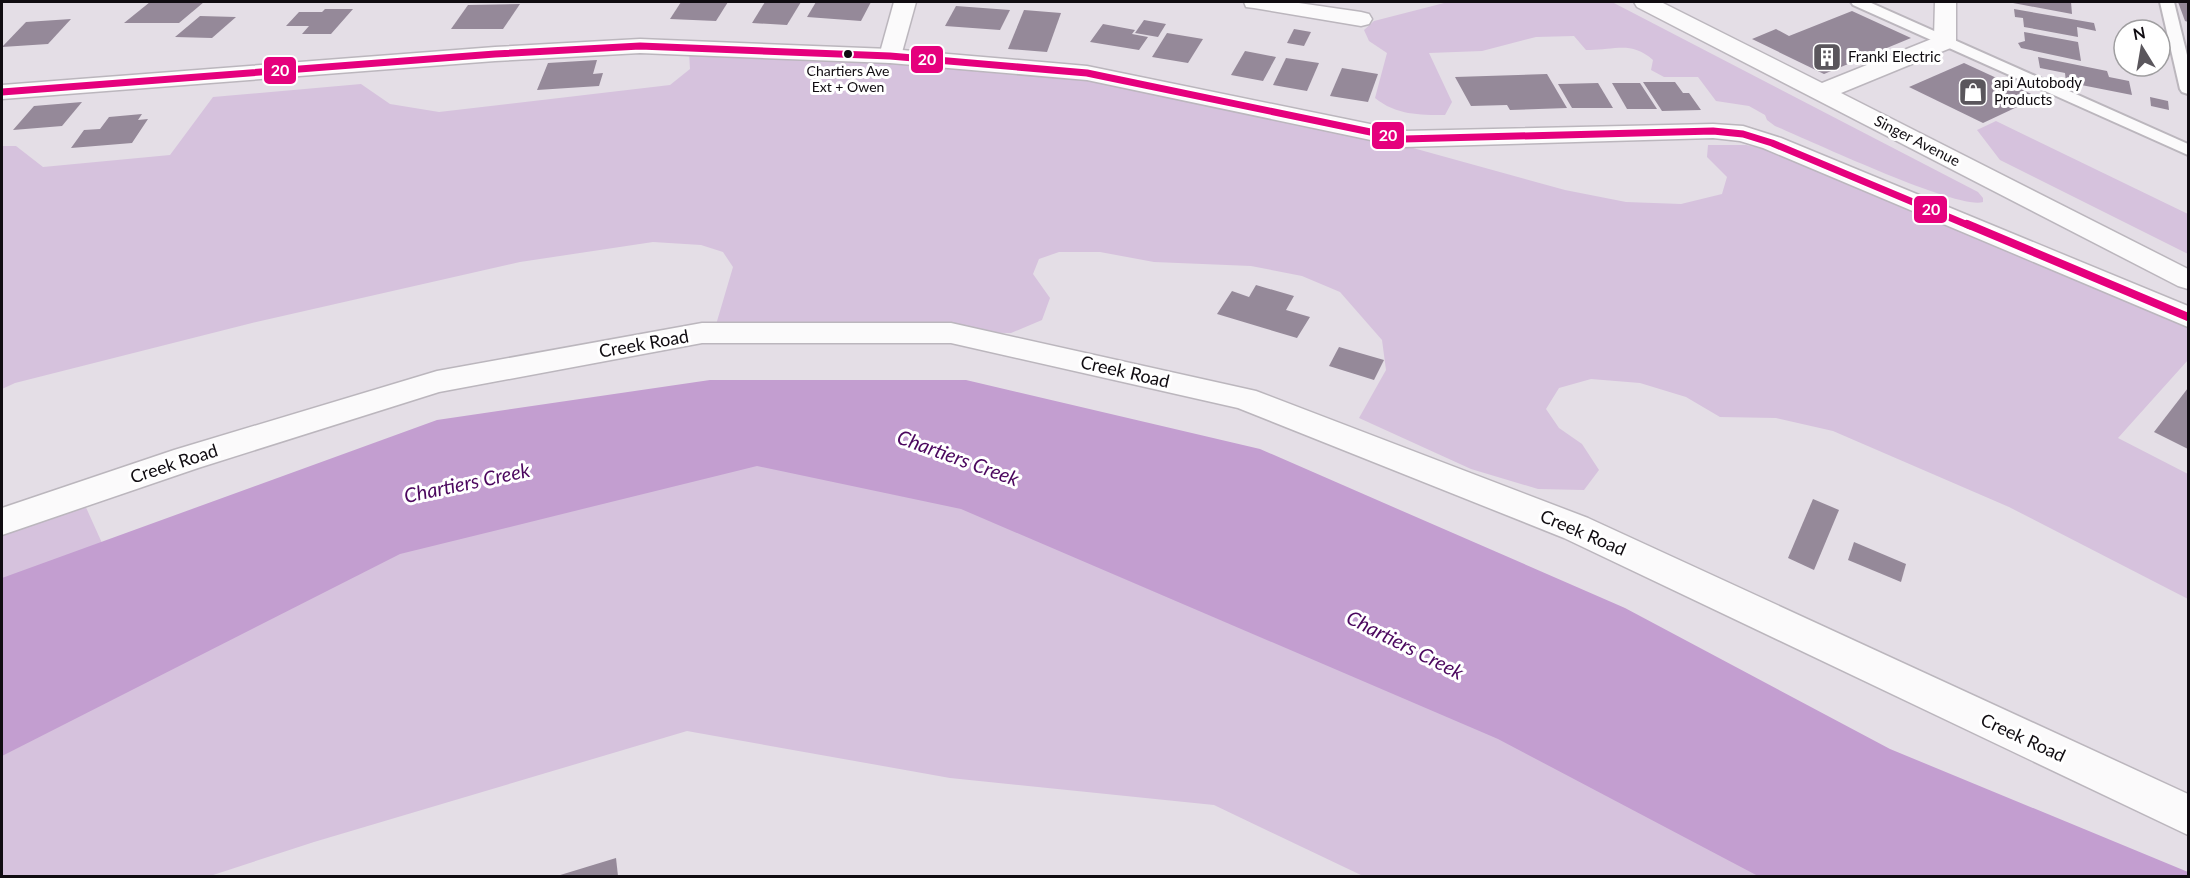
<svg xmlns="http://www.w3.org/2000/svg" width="2190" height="878" font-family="Lato,sans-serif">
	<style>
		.green { fill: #d6c2dd }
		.water { fill: #c39ed0 }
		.building { fill: #958999 }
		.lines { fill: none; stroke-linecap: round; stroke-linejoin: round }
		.lane-casing { stroke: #bbb6bd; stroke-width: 4 }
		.street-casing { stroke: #bbb6bd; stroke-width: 3 }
		.secondary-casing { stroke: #bbb6bd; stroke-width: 3 }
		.lane { fill: #fbfafb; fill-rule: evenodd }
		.street { fill: #fbfafb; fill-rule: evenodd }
		.secondary { fill: #fbfafb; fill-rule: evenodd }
		.bus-1-far1-casing { stroke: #fff; stroke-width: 10 }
		.bus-1-casing { stroke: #fff; stroke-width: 13 }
		.bus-1-far1 { stroke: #e5007d; stroke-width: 7 }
		.bus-1 { stroke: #e5007d; stroke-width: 8 }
		.bus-dot { fill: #100c11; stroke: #fff; stroke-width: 2 }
		.labels { text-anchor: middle; stroke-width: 6; stroke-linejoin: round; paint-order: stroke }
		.far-bus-label { font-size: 14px; fill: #100c11; stroke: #fff }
		.far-poi-label { font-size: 15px; fill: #100c11; stroke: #fff; text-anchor: start }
		.far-street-label { font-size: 15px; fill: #100c11; stroke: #fff }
		.street-label { font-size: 18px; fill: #100c11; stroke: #fff }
		.water-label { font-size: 20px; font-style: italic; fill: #4b075e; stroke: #fff }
		.line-badge { stroke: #fff; stroke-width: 2 }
		.badge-label { font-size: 16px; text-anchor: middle; font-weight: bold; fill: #fff }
	</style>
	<rect width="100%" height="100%" fill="#e4dee6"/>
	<!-- green -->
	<g class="green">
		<path d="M 1448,2 L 1612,2 L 1978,192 L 1983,198 L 1983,202 C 1957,210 1809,140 1775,126 L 1767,120 L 1765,115 L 1749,106 L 1716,101 L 1698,77 L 1664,77 L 1651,70 L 1653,60 C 1630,40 1614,51 1586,50 L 1574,36 L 1536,37 L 1482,51 L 1429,53 L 1452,102 L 1445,115 C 1419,115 1396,115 1375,98 L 1387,53 L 1369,41 L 1364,30 L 1374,21 Z"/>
		<polygon points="689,52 891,62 1073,78 1214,103 1413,148 1565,190 1626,202 1681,204 1722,194 1727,177 1707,157 1708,145 1746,145 1783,153 2188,321 2188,360 2118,438 2188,474 2188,599 2009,507 1833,431 1776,418 1720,417 1686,397 1640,383 1591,379 1559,388 1546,409 1559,428 1582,444 1599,470 1584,490 1538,489 1471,469 1359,418 1386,370 1382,340 1340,292 1302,276 1251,266 1154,262 1100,252 1059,252 1039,259 1033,274 1050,298 1042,320 1011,333 715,328 733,267 723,252 701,245 653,242 520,262 252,323 15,383 2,389 2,146 16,146 43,167 170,155 213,97 361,84 390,104 439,112 670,85 690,69"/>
		<polygon points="1996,121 2188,214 2188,254 2000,160 1977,130"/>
		<polygon points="1047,432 1974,876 1363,876 1214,805 950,778 687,731 314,842 210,876 2,876 2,510 75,483 129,603 671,437"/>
	</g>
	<!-- water -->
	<polygon class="water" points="710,380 966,380 1260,449 1625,608 1890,749 2188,872 2188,876 1758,876 1498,739 961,509 757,466 400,554 2,756 2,578 437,420"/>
	<!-- building -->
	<g class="building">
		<polygon points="150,2 204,2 179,23 124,23"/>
		<polygon points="681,2 728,2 716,21 670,19"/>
		<polygon points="765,2 801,2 787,25 752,23"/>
		<polygon points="816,2 871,2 861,21 807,17"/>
		<polygon points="2013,2 2071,2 2072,14 2013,3"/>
		<polygon points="2178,2 2188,2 2188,22 2185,21"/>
		<polygon points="520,4 503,29 451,29 468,5"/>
		<polygon points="956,6 1010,10 1000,30 945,26"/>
		<polygon points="325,9 353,9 331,34 302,34 309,26 286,26 299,12 322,12"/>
		<polygon points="2014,9 2094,23 2096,31 2077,27 2078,37 2024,27 2023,18 2015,17"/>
		<polygon points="1024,10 1061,13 1047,52 1008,49"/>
		<polygon points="1852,11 1911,38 1824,74 1752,39 1776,29 1789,36"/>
		<polygon points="200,16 236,17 212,38 175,37"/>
		<polygon points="71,19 48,44 2,47 26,22"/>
		<polygon points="1144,20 1166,24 1158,37 1135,33"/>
		<polygon points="1103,24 1135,30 1132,34 1148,37 1139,50 1090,42"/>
		<polygon points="1294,29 1311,32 1304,46 1287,43"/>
		<polygon points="2024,32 2078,42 2081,61 2021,48 2018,43 2025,41"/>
		<polygon points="1167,33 1203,39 1188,63 1152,57"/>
		<polygon points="1245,51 1276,57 1263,81 1231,75"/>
		<polygon points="2038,57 2107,71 2109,77 2129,81 2132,95 2066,82 2065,73 2040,68"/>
		<polygon points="1286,58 1319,63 1307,91 1273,85"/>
		<polygon points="597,60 593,74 603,73 599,86 537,90 548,63"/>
		<polygon points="1964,63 2038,97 1983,123 1909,87"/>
		<polygon points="1342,68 1378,74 1368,102 1330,96"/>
		<polygon points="1547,74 1567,108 1510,110 1507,105 1471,106 1455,77"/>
		<polygon points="1643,82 1675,82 1683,93 1689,93 1701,110 1662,111"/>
		<polygon points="1598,83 1613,108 1572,108 1558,84"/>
		<polygon points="1612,83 1640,83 1657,109 1627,109"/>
		<polygon points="2150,97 2168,101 2169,110 2151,106"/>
		<polygon points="82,102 62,126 13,130 34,106"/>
		<polygon points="142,114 138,120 148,119 132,143 71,148 84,130 100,129 109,117"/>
		<polygon points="1256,285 1294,296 1286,310 1310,317 1297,338 1217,314 1232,291 1249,297"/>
		<polygon points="1339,347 1384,360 1374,380 1329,366"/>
		<polygon points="2188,388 2188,449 2154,432"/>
		<polygon points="1813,499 1839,510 1814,570 1788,558"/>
		<polygon points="1854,542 1906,564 1901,582 1848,560"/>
		<polygon points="616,858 618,876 557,876"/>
	</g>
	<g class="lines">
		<!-- lane casing -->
		<g class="lane-casing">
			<g id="lane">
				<polygon points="1851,2 1869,2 2188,144 2188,155 1853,5"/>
				<polygon points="2160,2 2174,2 2188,59 2188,94 2182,92 2180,89"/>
			</g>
		</g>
		<!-- street casing -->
		<g class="street-casing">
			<g id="street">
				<polygon points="894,2 916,2 901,56 898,61 890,63 882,61 879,56"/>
				<polygon points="1244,2 1292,2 1361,12 1369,14 1372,19 1369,24 1361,26 1254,8 1246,7"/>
				<polygon points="1634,2 1661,2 1822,83 1934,38 1935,2 1956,2 1956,42 1953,47 1841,93 2188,269 2188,289 2178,286 1637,7"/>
				<polygon points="702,323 951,323 1256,391 1588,518 2188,794 2188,835 1564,538 1238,408 951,343 702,343 439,392 198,468 2,535 2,508 174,450 437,371"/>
			</g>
		</g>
		<!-- secondary casing -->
		<g class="secondary-casing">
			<polygon id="secondary" points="640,39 890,49 1087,66 1404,131 1713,124 1743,126 1781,138 2188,306 2188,327 1763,148 1740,141 1713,138 1404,147 1087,80 890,63 640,53 495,61 2,99 2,85 495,47"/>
		</g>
		<!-- lane -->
		<use href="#lane" class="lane"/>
		<!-- street -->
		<use href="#street" class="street"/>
		<!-- secondary -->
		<use href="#secondary" class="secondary"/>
		<!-- bus-1-far1 casing -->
		<g class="bus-1-far1-casing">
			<polyline id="bus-1-far1" points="2,92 495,54 640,46 890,56 1087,73 1404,139 1713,131 1743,134 1772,143 1970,226"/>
		</g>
		<!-- bus-1 casing -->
		<g class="bus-1-casing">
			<polyline id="bus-1" points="1967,224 2188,317"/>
		</g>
		<!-- bus-1-far1 -->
		<use href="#bus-1-far1" class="bus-1-far1"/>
		<!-- bus-1 -->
		<use href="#bus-1" class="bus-1"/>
	</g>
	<!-- icons -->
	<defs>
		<g id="building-square" transform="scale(1.5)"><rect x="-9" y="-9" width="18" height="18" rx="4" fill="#5a565c" stroke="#fff"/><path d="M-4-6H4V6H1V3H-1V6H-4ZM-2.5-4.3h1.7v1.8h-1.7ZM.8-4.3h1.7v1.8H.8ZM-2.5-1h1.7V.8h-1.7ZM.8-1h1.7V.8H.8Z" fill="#fff"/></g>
		<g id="shop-square" transform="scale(1.5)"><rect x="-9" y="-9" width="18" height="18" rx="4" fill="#5a565c" stroke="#fff"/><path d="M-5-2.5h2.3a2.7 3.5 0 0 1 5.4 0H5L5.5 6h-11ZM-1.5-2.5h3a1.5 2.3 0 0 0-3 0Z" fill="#fff"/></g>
	</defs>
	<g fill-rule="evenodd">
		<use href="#building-square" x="1827" y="57"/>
		<use href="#shop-square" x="1973" y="92"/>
	</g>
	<!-- markers -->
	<circle class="bus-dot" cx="848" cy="54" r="5"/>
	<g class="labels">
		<!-- far-bus labels -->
		<g class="far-bus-label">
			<text x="848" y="76">Chartiers Ave<tspan x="848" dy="16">Ext + Owen</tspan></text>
		</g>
		<!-- far-poi labels -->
		<g class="far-poi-label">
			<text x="1848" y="62">Frankl Electric</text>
			<text x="1994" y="88">api Autobody<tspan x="1994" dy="17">Products</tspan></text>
		</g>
		<!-- far-street labels -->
		<g class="far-street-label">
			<text transform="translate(1917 141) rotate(27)" y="5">Singer Avenue</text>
		</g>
		<!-- street labels -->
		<g class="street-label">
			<text transform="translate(644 344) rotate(-10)" y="6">Creek Road</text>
			<text transform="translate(1125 372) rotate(13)" y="6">Creek Road</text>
			<text transform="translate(174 464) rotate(-18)" y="6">Creek Road</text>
			<text transform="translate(1583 533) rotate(23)" y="6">Creek Road</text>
			<text transform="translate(2023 738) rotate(25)" y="6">Creek Road</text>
		</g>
		<!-- water labels -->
		<g class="water-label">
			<text transform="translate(958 458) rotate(20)" y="7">Chartiers Creek</text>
			<text transform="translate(467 483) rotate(-12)" y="7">Chartiers Creek</text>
			<text transform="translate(1405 645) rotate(27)" y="7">Chartiers Creek</text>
		</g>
	</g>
	<g class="line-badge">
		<rect x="910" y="45" width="34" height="29" rx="6" fill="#e5007d"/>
		<rect x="263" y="56" width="34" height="29" rx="6" fill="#e5007d"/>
		<rect x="1371" y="121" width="34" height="29" rx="6" fill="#e5007d"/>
		<rect x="1913" y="195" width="35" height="29" rx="6" fill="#e5007d"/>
	</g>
	<g class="badge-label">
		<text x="927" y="65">20</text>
		<text x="280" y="76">20</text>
		<text x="1388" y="141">20</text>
		<text x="1931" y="215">20</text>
	</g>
	<!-- border -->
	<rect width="2190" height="878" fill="none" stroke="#100c11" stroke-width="6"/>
	<!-- north arrow -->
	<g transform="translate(2142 48) rotate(349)"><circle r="28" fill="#ffffff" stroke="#9f9ea0" stroke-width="1.5"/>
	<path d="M0-4.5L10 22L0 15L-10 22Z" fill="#5a565c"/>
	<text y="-9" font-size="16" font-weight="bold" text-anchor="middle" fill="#100c11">N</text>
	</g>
</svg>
